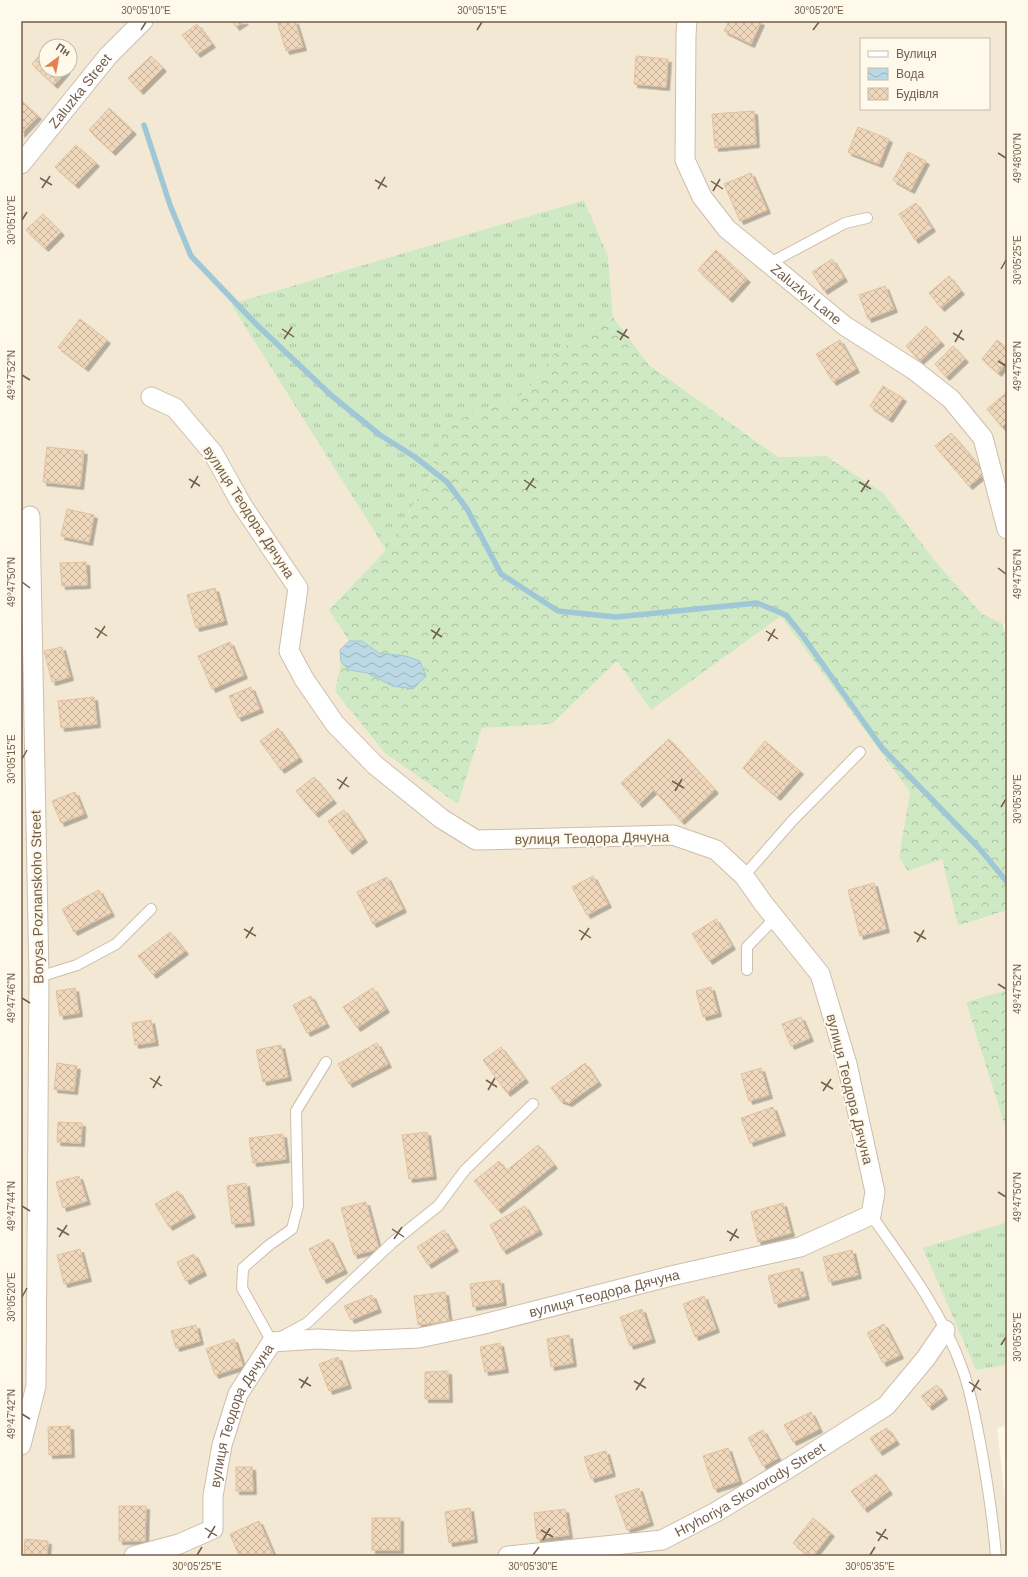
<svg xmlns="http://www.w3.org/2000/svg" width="1028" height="1577" font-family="Arial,sans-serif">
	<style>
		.residential { fill: #f3e8d3; fill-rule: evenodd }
		.grass { fill: url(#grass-tufts) }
		.forest { fill: url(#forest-crowns) }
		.water { fill: url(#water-waves); stroke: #a0c7d6 }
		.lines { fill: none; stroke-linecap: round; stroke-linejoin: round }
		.stream { stroke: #a0c7d6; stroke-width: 5.5 }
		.building { fill: url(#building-cross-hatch); stroke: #e2c19e; filter: url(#shadow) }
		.service-casing { stroke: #cdbeab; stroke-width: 12 }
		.minor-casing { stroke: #cdbeab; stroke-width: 21 }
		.service { stroke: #fff; stroke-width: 10 }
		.minor { stroke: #fff; stroke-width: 19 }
		.ticks { fill: none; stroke: #735e4b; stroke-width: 1.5 }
		.labels { text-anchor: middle; stroke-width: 4; stroke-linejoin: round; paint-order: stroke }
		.street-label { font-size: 14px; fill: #735e4b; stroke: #fef9eb }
		.neatline { fill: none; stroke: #735e4b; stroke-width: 1.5 }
		.ticks-label { font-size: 10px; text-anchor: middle; fill: #735e4b }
	</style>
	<defs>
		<pattern id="grass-tufts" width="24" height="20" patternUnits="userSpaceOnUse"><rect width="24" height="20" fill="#cee9c3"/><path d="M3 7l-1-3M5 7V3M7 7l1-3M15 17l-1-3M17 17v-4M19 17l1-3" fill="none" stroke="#acc0a0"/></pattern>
		<pattern id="forest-crowns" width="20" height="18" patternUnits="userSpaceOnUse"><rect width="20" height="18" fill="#cee9c3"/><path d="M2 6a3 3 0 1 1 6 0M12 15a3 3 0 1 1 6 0" fill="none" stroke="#acc0a0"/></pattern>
		<pattern id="water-waves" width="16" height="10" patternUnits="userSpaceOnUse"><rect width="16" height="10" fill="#bad9e4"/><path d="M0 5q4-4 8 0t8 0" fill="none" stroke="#9cb3bb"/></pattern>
		<pattern id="building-cross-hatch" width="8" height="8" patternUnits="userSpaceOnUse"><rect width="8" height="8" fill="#f0d8bd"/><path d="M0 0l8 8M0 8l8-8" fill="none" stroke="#c7b29c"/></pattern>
		<filter id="shadow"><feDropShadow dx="3.5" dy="3.5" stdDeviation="0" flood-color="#0004"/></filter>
	</defs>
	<rect width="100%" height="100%" fill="#fcf6e5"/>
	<!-- residential -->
	<path class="residential" d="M 21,21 L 1007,21 L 1007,626 L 982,614 L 936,562 L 826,456 L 778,457 L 649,365 L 613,317 L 608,256 L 584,200 L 231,304 L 386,550 L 329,610 L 349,641 L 340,650 L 341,662 L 335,691 L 458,804 L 482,728 L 552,724 L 617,661 L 651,710 L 781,615 L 910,792 L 899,857 L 942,859 L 958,926 L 1007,910 L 1007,990 L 966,1002 L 1007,1133 L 1007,1222 L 924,1248 L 976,1370 L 1007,1365 L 1007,1425 L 997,1428 L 1007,1515 L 1007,1556 L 21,1556 ZM 861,39 L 989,39 L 989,109 L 861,109 ZM 46,46 L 70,46 L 70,70 L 46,70 Z"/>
	<!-- grass -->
	<g class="grass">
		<polygon points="584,200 608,256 613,317 555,352 525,394 444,425 429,479 386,550 231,304"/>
		<polygon points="1007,1222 1007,1365 976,1370 923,1248"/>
	</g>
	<!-- forest -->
	<g class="forest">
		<polygon points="613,317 649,365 778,457 826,456 883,493 936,562 982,614 1003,624 1007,644 1007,910 958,926 942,859 908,871 899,857 910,792 781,616 651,710 617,661 552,724 482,728 458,804 385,753 335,691 341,662 349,670 367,673 393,686 406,656 379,653 362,641 349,641 329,610 386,550 429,479 444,425 525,394 555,352"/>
		<polygon points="1007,990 1007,1133 966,1002"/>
	</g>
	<!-- water -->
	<polygon class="water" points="349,641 362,641 379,653 406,656 420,661 426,676 413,689 393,686 367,673 349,670 341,662 340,650"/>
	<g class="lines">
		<!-- stream -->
		<polyline class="stream" points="144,125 170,205 191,256 258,326 332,396 380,435 415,457 447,482 467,509 501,574 558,611 616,617 757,603 786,615 802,635 882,748 979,848 1007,882"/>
	</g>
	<!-- building -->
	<g class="building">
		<polygon points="232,21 245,21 236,27"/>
		<polygon points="277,21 295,21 303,47 286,51"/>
		<polygon points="729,21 759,21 761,22 751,44 724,31"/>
		<polygon points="197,24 212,44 197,54 182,35"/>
		<polygon points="46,48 46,70 67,70 54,85 32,64"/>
		<polygon points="151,56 163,68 140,91 128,78"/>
		<polygon points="636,56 668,59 666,87 634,84"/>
		<polygon points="21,100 38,116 21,134"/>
		<polygon points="109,108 133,131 112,152 89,130"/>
		<polygon points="754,111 756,144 715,148 712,114"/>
		<polygon points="858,127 889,139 879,164 848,152"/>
		<polygon points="76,145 96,163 75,185 55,167"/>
		<polygon points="908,152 926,161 911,190 893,180"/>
		<polygon points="751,173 767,210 740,221 724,184"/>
		<polygon points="916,203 932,228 915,240 899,214"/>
		<polygon points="43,214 61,232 45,248 26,230"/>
		<polygon points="716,250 747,279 729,299 698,270"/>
		<polygon points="832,259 844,278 824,291 812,272"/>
		<polygon points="949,276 961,291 941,308 929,293"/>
		<polygon points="885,286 894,309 868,319 859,295"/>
		<polygon points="80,319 107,340 85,368 58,347"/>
		<polygon points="926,326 941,342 920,361 906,346"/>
		<polygon points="840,340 856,369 833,382 816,354"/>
		<polygon points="997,340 1007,348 1007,362 998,373 982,359"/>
		<polygon points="953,346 965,359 946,377 935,364"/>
		<polygon points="883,386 903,398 889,419 870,406"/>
		<polygon points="1007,392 1007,422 1002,427 987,409"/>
		<polygon points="951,433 985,473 969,486 935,446"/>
		<polygon points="47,447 84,451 80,486 43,482"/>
		<polygon points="67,509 94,515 89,542 61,536"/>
		<polygon points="86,562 87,585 62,586 60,563"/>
		<polygon points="215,588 224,621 196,628 187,595"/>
		<polygon points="230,642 244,675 212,689 198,656"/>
		<polygon points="62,647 70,677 52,682 44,651"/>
		<polygon points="251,687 260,709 238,718 229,696"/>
		<polygon points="94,697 97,724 61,728 58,701"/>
		<polygon points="278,728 299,758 281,770 260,741"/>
		<polygon points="669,739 715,790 681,821 654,790 639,804 621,783"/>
		<polygon points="765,741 800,771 777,797 743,768"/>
		<polygon points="314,777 333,800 315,814 296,791"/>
		<polygon points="75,792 84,814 61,823 52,801"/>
		<polygon points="344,810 364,839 349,851 328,821"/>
		<polygon points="593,876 608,904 587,915 572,887"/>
		<polygon points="387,877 403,909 373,924 357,892"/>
		<polygon points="874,883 886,929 860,936 848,890"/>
		<polygon points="99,890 111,913 74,932 62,909"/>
		<polygon points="716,919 732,946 709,961 692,934"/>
		<polygon points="170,932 185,951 153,975 138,956"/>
		<polygon points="711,987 718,1013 703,1017 696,991"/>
		<polygon points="75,988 79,1013 60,1016 56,991"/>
		<polygon points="373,988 386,1009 357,1028 343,1007"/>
		<polygon points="311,996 326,1024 307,1033 293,1005"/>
		<polygon points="801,1017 810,1038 791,1046 782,1024"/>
		<polygon points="151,1020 155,1042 135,1045 132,1023"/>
		<polygon points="377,1043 388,1064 349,1084 338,1064"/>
		<polygon points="281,1045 288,1077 263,1082 256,1050"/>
		<polygon points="501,1047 525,1079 507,1093 483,1060"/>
		<polygon points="57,1063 77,1066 74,1091 54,1089"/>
		<polygon points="585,1063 598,1082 569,1103 560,1100 551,1088"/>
		<polygon points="761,1068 769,1095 749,1101 741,1074"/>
		<polygon points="773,1107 782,1132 750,1143 741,1118"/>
		<polygon points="58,1122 82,1123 81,1143 57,1142"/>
		<polygon points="427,1132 433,1176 409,1179 402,1135"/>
		<polygon points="283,1134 286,1159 253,1163 249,1138"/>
		<polygon points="538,1145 554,1165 498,1210 474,1181 499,1161 506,1171"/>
		<polygon points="79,1176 87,1201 63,1208 56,1182"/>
		<polygon points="246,1183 251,1222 232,1224 227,1186"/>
		<polygon points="178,1191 192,1214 169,1227 155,1204"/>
		<polygon points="366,1202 379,1249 354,1255 341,1208"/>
		<polygon points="783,1203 791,1233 758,1242 751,1212"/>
		<polygon points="525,1206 539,1231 503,1251 490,1225"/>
		<polygon points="444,1230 455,1248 428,1265 417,1247"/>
		<polygon points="329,1239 344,1270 323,1280 309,1249"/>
		<polygon points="80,1249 88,1278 64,1284 57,1255"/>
		<polygon points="852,1250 858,1275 829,1282 823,1257"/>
		<polygon points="194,1254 203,1272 186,1281 177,1262"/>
		<polygon points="799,1268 806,1296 775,1304 768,1276"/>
		<polygon points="500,1280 503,1302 473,1307 470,1284"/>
		<polygon points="445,1292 449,1321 418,1325 414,1296"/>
		<polygon points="372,1295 378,1309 351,1320 344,1306"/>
		<polygon points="704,1296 716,1329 695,1337 683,1304"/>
		<polygon points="642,1309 652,1339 630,1346 620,1317"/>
		<polygon points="884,1324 900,1355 883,1363 867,1333"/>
		<polygon points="196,1325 200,1341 176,1348 171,1331"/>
		<polygon points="569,1335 573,1363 551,1367 547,1339"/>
		<polygon points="234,1339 243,1366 215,1375 206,1349"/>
		<polygon points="500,1343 505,1369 485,1372 480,1347"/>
		<polygon points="338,1357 348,1385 329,1391 319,1364"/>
		<polygon points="448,1371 449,1399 425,1399 425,1372"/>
		<polygon points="937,1385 944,1396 929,1407 921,1396"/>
		<polygon points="811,1412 819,1429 793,1442 784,1425"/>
		<polygon points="70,1426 71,1454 49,1455 48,1427"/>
		<polygon points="887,1428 896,1441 879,1452 870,1438"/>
		<polygon points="763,1430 778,1458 763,1466 748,1438"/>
		<polygon points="728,1448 739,1481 714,1489 703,1456"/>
		<polygon points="606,1451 612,1473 591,1479 584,1457"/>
		<polygon points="236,1467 252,1467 253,1491 236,1491"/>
		<polygon points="876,1474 889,1491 864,1509 851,1491"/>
		<polygon points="639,1488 650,1522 627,1530 615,1496"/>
		<polygon points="119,1506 146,1506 145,1541 119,1541"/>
		<polygon points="470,1508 474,1539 449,1543 445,1512"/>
		<polygon points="565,1509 569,1535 537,1539 534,1513"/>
		<rect x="372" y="1518" width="28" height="32"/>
		<polygon points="813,1518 831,1533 813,1556 809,1556 793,1543"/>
		<polygon points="259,1521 274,1556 239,1556 230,1534"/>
		<polygon points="25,1539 48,1541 47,1556 24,1556"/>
	</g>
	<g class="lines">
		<!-- service casing -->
		<g class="service-casing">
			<g id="service">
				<polyline points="770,263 845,223 867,218"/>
				<polyline points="744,876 792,821 860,752"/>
				<polyline points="747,970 747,947 775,918"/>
				<polyline points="39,977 77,965 116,944 151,909"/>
				<polyline points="326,1062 296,1111 298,1206 292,1229 268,1246 243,1268 242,1288 272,1342 307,1323 393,1242 438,1206 465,1170 533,1104"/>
				<path d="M 871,1215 C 905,1263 942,1312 962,1368 C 971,1391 975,1418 980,1442 C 987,1480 993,1518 996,1556"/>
			</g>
		</g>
		<!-- minor casing -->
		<g class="minor-casing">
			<g id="minor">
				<path id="s1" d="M 687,21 L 686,35 L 685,160 L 702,197 L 727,229 L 845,326 L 914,370 L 951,399 L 983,438 L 1007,529"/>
				<path id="s2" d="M 21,164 L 108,56 L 143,21"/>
				<polyline points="21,1445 36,1386 39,977 30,516"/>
				<path id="s3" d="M 134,1556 L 179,1544 L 213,1529 L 213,1496 L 222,1445 L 238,1394 L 272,1342 L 318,1339 L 353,1341 L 419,1338 L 480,1325 L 671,1276 L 800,1247 L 871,1215 L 875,1192 L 847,1064 L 820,974 L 763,903 L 744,876 L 716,850 L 673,835 L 476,840 L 442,819 L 375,765 L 335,724 L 304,679 L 289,651 L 298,588 L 242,505 L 213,453 L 175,408 L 151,397"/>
				<path id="s4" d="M 508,1556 L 662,1540 L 716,1512 L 789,1468 L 886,1406 L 926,1358 L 945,1330"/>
			</g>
		</g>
		<!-- service -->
		<use href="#service" class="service"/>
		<!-- minor -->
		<use href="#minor" class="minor"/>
	</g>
	<!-- ticks -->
	<path class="ticks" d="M 141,30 L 146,22M 477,30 L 482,22M 813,30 L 819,22M 998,153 L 1006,158M 40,178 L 52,185M 375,180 L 387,187M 711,181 L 723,189M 42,188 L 50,176M 378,189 L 385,177M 713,191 L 720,179M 22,220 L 27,212M 1001,269 L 1006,260M 282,329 L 294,337M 617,331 L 629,338M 953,333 L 964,340M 284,339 L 292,327M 620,340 L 627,329M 955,342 L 962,330M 998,361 L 1006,366M 22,375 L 30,380M 189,479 L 200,486M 524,480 L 536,488M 859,482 L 871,489M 191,488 L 198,476M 526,490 L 534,478M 861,492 L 869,480M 998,568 L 1006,574M 22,582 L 30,588M 95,628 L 107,636M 431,630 L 442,637M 766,631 L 778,639M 97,638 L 105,626M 433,639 L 440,628M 768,641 L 775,629M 22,759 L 27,750M 337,779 L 349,787M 672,781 L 684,788M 339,789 L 347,777M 675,791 L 682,779M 1001,807 L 1006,799M 244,929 L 256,936M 579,930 L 591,938M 914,932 L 926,939M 246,938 L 253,927M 581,940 L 589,928M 917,942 L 924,930M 998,984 L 1006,989M 22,998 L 30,1003M 150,1078 L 162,1086M 486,1080 L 497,1087M 821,1082 L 833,1089M 153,1088 L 160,1076M 488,1090 L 495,1078M 823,1091 L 831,1079M 998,1192 L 1006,1197M 22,1206 L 30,1211M 57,1228 L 69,1235M 392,1229 L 404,1237M 727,1231 L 739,1238M 59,1237 L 67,1225M 394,1239 L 402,1227M 730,1241 L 737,1229M 22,1297 L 27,1288M 1001,1345 L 1006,1337M 299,1379 L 311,1386M 634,1381 L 646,1388M 969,1382 L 981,1390M 301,1388 L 308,1377M 636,1390 L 644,1378M 972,1392 L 979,1380M 22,1414 L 30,1419M 205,1528 L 217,1536M 541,1530 L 553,1537M 876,1532 L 888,1539M 208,1538 L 215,1526M 543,1540 L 550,1528M 878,1541 L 886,1529M 197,1555 L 202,1547M 533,1555 L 539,1547M 870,1555 L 875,1547"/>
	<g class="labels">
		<!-- street labels -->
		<g class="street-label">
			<text dy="5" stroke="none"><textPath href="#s2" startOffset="94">Zaluzka Street</textPath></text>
			<text dy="5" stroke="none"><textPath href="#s1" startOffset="323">Zaluzkyi Lane</textPath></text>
			<text transform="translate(249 512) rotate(57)" y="5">вулиця Теодора Дячуна</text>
			<text transform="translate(592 838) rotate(-1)" y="5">вулиця Теодора Дячуна</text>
			<text transform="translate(37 897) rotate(-91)" y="5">Borysa Poznanskoho Street</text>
			<text transform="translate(850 1089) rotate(76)" y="5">вулиця Теодора Дячуна</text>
			<text dy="5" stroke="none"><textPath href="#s3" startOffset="622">вулиця Теодора Дячуна</textPath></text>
			<text dy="5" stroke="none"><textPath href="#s3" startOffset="203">вулиця Теодора Дячуна</textPath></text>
			<text dy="5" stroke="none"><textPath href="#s4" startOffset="256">Hryhoriya Skovorody Street</textPath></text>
		</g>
	</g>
	<!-- border -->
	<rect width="1028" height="1577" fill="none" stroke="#fef9eb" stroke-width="44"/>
	<!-- legend -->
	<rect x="860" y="38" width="130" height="72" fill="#fef9eb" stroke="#c6bbab"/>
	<rect x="868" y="51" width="20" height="6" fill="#ffffff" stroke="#c6bbab"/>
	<text x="896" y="58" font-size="12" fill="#735e4b">Вулиця</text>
	<rect x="868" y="68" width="20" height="12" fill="url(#water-waves)" stroke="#c6bbab"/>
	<text x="896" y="78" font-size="12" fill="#735e4b">Вода</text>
	<rect x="868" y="88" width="20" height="12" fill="url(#building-cross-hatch)" stroke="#c6bbab"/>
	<text x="896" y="98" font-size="12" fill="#735e4b">Будівля</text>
	<!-- north arrow -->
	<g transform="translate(58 58) rotate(32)"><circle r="19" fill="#fef9eb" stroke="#c6bbab"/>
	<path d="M0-3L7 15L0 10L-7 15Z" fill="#e2824d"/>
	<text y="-6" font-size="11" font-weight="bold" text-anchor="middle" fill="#735e4b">Пн</text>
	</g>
	<rect x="22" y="22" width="984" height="1533" class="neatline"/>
	<g class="ticks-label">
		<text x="146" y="14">30°05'10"E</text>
		<text x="482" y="14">30°05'15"E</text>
		<text x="819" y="14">30°05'20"E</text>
		<text transform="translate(1017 158) rotate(-90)" y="4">49°48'00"N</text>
		<text transform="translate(11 220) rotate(-90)" y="4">30°05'10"E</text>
		<text transform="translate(1017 260) rotate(-90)" y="4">30°05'25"E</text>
		<text transform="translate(1017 366) rotate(-90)" y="4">49°47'58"N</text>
		<text transform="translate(11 375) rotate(-90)" y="4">49°47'52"N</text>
		<text transform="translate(1017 574) rotate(-90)" y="4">49°47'56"N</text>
		<text transform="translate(11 582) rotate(-90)" y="4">49°47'50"N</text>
		<text transform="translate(11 759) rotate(-90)" y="4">30°05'15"E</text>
		<text transform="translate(1017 799) rotate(-90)" y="4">30°05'30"E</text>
		<text transform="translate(1017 989) rotate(-90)" y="4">49°47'52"N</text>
		<text transform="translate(11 998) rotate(-90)" y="4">49°47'46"N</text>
		<text transform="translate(1017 1197) rotate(-90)" y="4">49°47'50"N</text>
		<text transform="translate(11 1206) rotate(-90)" y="4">49°47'44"N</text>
		<text transform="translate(11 1297) rotate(-90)" y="4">30°05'20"E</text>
		<text transform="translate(1017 1337) rotate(-90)" y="4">30°05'35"E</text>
		<text transform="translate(11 1414) rotate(-90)" y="4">49°47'42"N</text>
		<text x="197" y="1570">30°05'25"E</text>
		<text x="533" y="1570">30°05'30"E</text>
		<text x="870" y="1570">30°05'35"E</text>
	</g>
</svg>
